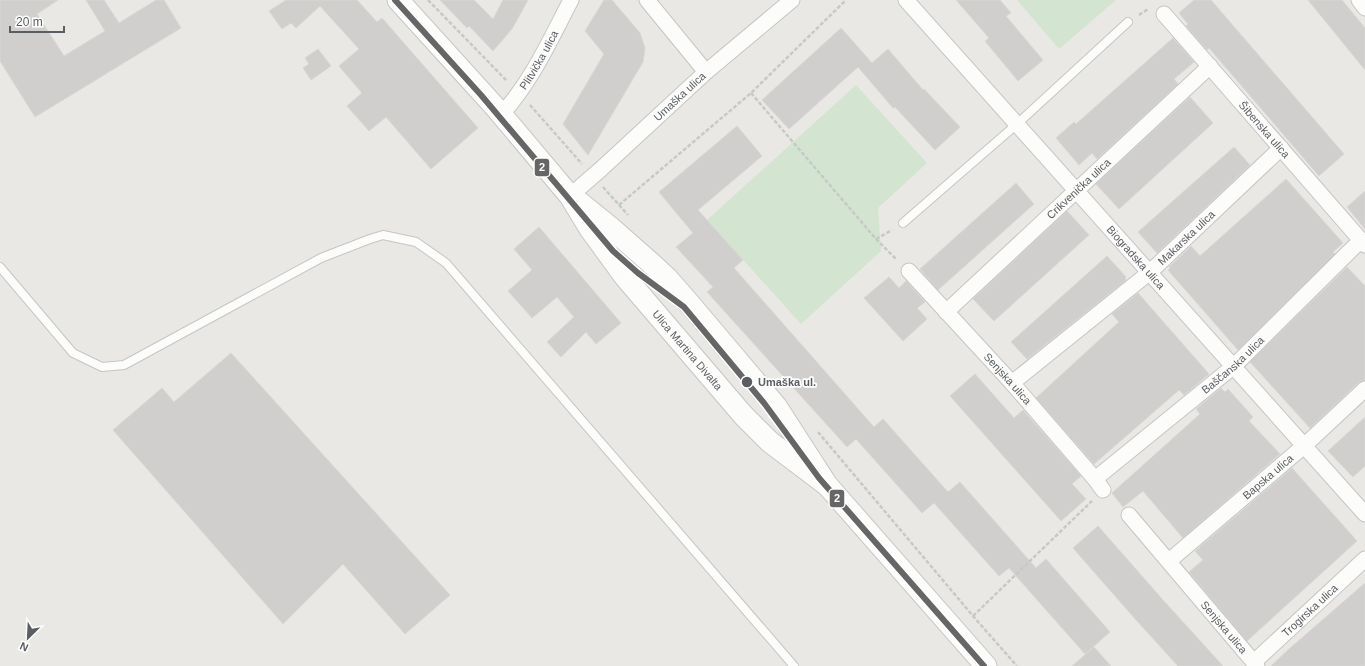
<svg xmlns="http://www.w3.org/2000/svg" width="1365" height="666" font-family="Arial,sans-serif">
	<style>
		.green { fill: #d3e4d1 }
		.building { fill: #d0cfcd; stroke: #d9d7d4 }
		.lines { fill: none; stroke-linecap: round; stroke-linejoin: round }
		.lane-casing { stroke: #c5c5c5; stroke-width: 10 }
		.street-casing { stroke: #c5c5c5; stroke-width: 17 }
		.secondary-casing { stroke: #c6c6c6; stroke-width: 23 }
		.path { stroke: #c5cac7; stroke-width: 2.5; stroke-dasharray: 4 2; stroke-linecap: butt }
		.lane { stroke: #fcfcfb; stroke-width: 8 }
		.street { stroke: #fcfcfb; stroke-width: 15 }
		.secondary { stroke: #fcfcfb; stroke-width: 21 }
		.tram-1-casing { stroke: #fff; stroke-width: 9 }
		.tram-1 { stroke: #666; stroke-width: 6 }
		.stop-dot { fill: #5a5e61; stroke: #fff; stroke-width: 1.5 }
		.labels { text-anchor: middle; stroke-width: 3.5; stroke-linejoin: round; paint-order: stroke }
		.street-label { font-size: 11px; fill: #5a5e61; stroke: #fff }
		.stop-label { font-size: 11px; font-weight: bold; fill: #5a5e61; stroke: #fff; text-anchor: start }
		.line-badge { stroke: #fff; stroke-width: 1.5 }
		.badge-label { font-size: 11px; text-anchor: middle; font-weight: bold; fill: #fff }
	</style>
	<rect width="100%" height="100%" fill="#eae8e4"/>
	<!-- green -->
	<g class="green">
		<polygon points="1017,0 1116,0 1059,49"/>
		<polygon points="856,85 927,163 878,208 881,251 801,324 707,220"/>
	</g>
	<!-- building -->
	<g class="building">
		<polygon points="0,0 58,0 37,14 64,56 105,31 86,0 104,0 119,23 156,0 164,0 181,28 35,117 0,61"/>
		<polygon points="286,0 357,0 377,22 382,18 478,128 431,169 386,117 369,131 347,106 362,93 339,66 359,49 320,6 296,28 291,23 282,29 269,11"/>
		<polygon points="440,0 474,0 493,19 503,0 528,0 512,29 493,51 469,26 467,28"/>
		<polygon points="604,0 612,0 640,33 645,48 643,62 588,155 563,124 604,54 585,31"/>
		<polygon points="956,0 1000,0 1011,13 1006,16 1043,60 1018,81 985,41 989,38"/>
		<polygon points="1194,0 1211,0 1344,154 1319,176 1209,48 1207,50 1186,26 1188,24 1179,13"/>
		<polygon points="1308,0 1342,0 1365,28 1365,70"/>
		<polygon points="841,28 872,63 888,49 923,90 924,89 960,127 935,150 895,107 893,108 858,67 789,129 762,100"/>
		<polygon points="1173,38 1194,62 1174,79 1178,84 1097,159 1092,153 1079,165 1056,138 1074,122 1076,124"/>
		<polygon points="318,49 331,66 311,80 303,68 309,64 305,58"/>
		<polygon points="1190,97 1213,123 1119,209 1096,184"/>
		<polygon points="737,126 762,156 698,210 743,260 734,268 874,427 883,419 948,492 960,482 1036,568 1046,559 1110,632 1085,654 1009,568 999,576 934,503 922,513 856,439 847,447 707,292 713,287 676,247 693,233 659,192"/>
		<polygon points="1234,147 1250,165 1157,253 1138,232"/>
		<polygon points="1286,179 1343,243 1333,252 1335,254 1238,350 1168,270 1170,268 1169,267 1191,246 1200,256"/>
		<polygon points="1016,183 1034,204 938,290 920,269"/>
		<polygon points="1365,191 1365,229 1347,207"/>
		<polygon points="1067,211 1089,235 994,321 973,299"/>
		<polygon points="539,227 621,323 596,344 586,332 561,357 547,342 574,317 557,297 532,318 508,291 532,270 514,249"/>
		<polygon points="1107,256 1126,277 1125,278 1126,280 1027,359 1011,342"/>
		<polygon points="1347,267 1365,286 1365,380 1359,382 1310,428 1250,362"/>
		<polygon points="889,277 899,288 906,281 925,302 917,308 927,319 903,341 864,298"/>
		<polygon points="1138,293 1209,374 1184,395 1179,390 1094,464 1036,398 1119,322 1112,314"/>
		<polygon points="231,353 450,595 405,634 343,564 283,624 113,430 162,388 174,402"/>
		<polygon points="975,374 1014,418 1023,410 1081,476 1072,484 1086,499 1061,521 950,396"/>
		<polygon points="1221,388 1225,392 1228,389 1253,417 1249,421 1280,454 1183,538 1143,491 1123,507 1112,493 1200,414 1196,409"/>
		<polygon points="1365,417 1365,466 1353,477 1328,451"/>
		<polygon points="1292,468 1357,541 1247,641 1189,572 1203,560 1195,551"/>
		<polygon points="1098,526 1163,600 1223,666 1178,666 1137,621 1073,548"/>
		<polygon points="1365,583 1365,666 1271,666 1289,649"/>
		<polygon points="1094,647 1111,666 1072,666"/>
	</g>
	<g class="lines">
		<!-- lane casing -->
		<g class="lane-casing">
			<g id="lane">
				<polyline points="903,223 1017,124 1128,22"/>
				<polyline points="0,267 73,353 102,367 124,365 321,258 370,239 383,235 416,242 446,263 794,666"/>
			</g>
		</g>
		<!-- street casing -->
		<g class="street-casing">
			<g id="street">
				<polyline points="647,0 706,72"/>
				<path id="s1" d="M 906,0 L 1365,514"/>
				<polyline points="1359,0 1365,8"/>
				<path id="s2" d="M 1164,14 L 1365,245"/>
				<path id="s3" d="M 501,115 C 532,81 550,40 571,0"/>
				<path id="s4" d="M 570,196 L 601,169 L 706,72 L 792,0"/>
				<path id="s5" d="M 909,271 L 1012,383 L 1095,479 L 1103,490"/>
				<path id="s6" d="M 946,312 L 1210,66"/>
				<path id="s7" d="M 1012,383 L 1150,272 L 1281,148"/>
				<path id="s8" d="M 1095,479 L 1234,366 L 1361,240"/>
				<path id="s9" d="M 1129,515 L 1257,666"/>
				<path id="s10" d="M 1169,561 L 1305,445 L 1365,389"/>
				<path id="s11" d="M 1254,662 L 1365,559"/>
			</g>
		</g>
		<!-- secondary casing -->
		<g class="secondary-casing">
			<g id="secondary">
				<path id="s12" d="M 398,0 L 496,108 L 570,196 L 590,229 L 625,277 L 743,415 L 770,442 L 827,485"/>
				<polyline points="579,202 611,228 652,264 668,279 689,303 776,406 827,485 986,666"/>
			</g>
		</g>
		<!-- path -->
		<g class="path">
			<polyline points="428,0 507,81"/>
			<polyline points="1139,15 1148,9"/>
			<polyline points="751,93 876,239 897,260"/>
			<polyline points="530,105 582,164"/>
			<polyline points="603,187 628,215"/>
			<polyline points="619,205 751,93 846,0"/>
			<polyline points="876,239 892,230"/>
			<polyline points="818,432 973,616 1017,666"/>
			<polyline points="973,616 1092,501"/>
		</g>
		<!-- lane -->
		<use href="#lane" class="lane"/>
		<!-- street -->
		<use href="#street" class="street"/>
		<!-- secondary -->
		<use href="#secondary" class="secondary"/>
		<!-- tram-1 casing -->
		<g class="tram-1-casing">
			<polyline id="tram-1" points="395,0 481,95 613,251 638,273 684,307 764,403 819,478 984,666"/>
		</g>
		<!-- tram-1 -->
		<use href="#tram-1" class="tram-1"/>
	</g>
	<!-- markers -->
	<circle class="stop-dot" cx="747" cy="382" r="6"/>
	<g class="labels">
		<!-- street labels -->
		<g class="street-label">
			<text dy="4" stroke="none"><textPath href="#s3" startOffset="67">Plitvička ulica</textPath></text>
			<text dy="4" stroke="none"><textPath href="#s4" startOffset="148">Umaška ulica</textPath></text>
			<text dy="4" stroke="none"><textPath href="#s2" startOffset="153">Šibenska ulica</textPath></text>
			<text dy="4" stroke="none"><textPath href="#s6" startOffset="181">Crikvenička ulica</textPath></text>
			<text dy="4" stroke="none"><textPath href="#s7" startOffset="227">Makarska ulica</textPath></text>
			<text dy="4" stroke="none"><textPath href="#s1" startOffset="345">Biogradska ulica</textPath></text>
			<text dy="4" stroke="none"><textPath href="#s12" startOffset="455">Ulica Martina Divalta</textPath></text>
			<text dy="4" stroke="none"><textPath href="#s8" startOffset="179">Baščanska ulica</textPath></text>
			<text dy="4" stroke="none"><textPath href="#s5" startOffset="146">Senjska ulica</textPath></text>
			<text dy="4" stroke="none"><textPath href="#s10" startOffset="130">Bapska ulica</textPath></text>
			<text dy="4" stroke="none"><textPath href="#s11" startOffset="76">Trogirska ulica</textPath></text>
			<text dy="4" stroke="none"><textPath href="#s9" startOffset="147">Senjska ulica</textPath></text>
		</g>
		<!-- stop labels -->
		<g class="stop-label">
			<text x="758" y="386">Umaška ul.</text>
		</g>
	</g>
	<g class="line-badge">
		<rect x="534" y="158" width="16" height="19" rx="4" fill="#666"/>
		<rect x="829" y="489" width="16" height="19" rx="4" fill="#666"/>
	</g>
	<g class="badge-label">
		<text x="542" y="171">2</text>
		<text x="837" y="502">2</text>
	</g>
	<!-- north arrow -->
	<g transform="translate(28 638) rotate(204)" stroke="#ffffff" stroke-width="3" paint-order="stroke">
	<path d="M0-3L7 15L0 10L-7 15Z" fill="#5a5e61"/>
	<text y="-6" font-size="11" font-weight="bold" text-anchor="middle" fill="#5a5e61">N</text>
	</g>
	<!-- scale -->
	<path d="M10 26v6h54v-6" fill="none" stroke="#5a5e61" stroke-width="2"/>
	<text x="16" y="26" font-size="12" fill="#5a5e61" stroke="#ffffff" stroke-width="3" paint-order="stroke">20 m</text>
</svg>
